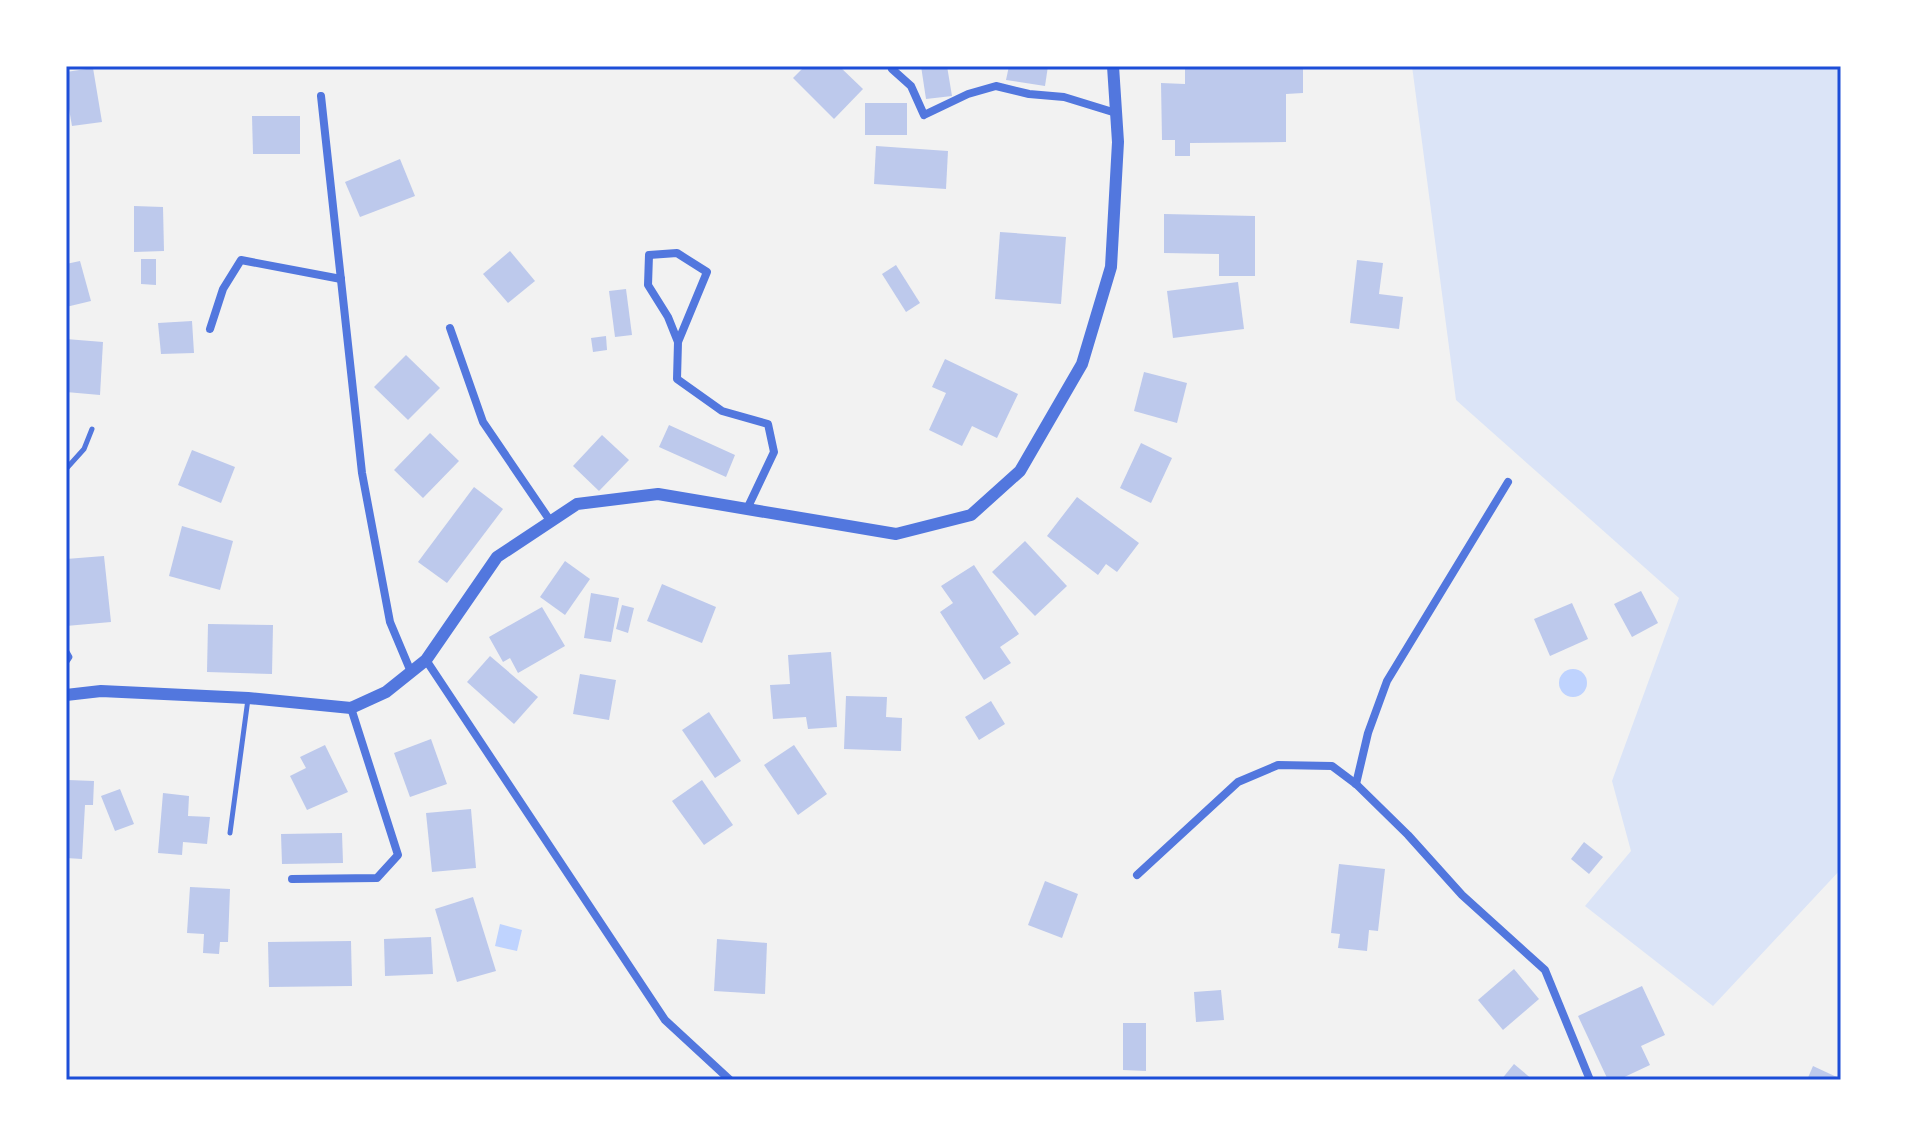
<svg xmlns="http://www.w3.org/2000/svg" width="1907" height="1146" font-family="Roboto,sans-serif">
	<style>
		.green { fill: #dbe4f7 }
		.water { fill: #bfd3fe }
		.building { fill: #bdc9ec }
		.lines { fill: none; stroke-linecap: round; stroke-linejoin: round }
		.service { stroke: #5277de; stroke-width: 5 }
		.minor { stroke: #5277de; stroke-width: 8 }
		.tertiary { stroke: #5277de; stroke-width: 12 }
		.neatline { fill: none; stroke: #1d4ed8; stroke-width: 3 }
	</style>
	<rect width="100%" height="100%" fill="#f2f2f2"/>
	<!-- green -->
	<polygon class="green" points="1412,66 1841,66 1841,869 1713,1006 1585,906 1631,851 1612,781 1679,598 1456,400"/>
	<!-- water -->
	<g class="water">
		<circle cx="1573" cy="683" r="14"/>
		<polygon points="500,924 522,930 517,951 495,946"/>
	</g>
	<!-- building -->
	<g class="building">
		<polygon points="805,66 839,66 863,89 834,119 793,78"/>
		<polygon points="921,66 947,66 952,96 926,99"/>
		<polygon points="1009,66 1048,66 1045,86 1006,80"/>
		<polygon points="1185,66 1303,66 1303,93 1286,94 1286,142 1190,143 1190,156 1175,156 1175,140 1162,140 1161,83 1185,84"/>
		<polygon points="93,68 102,122 72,126 66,92 66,72"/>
		<rect x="865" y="103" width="42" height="32"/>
		<polygon points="252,116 300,116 300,154 253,154"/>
		<polygon points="876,146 948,151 946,189 874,184"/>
		<polygon points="400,159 415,196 360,217 345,182"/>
		<polygon points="134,206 163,207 164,251 134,252"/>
		<polygon points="1164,214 1255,216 1255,276 1219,276 1219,254 1164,253"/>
		<polygon points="1000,232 1066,237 1061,304 995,299"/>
		<polygon points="510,251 535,281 508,303 483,274"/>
		<polygon points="141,259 156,259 156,285 141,284"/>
		<polygon points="1357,260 1383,263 1379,294 1403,297 1399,329 1350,323"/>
		<polygon points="80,261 91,301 66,307 66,264"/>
		<polygon points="896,265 920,303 906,312 882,274"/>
		<polygon points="1238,282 1244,329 1173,338 1167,291"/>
		<polygon points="626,289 632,335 615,337 609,291"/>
		<polygon points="192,321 194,353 161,354 158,323"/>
		<polygon points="606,336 607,350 593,352 591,338"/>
		<polygon points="66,339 103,342 100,395 66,392"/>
		<polygon points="406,355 440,388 408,420 374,387"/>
		<polygon points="945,359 1018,394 997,438 972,426 962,446 929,430 946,393 932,387"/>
		<polygon points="1144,372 1187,383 1177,423 1134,411"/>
		<polygon points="669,425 735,455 726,477 659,447"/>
		<polygon points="430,433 459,461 423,498 394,470"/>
		<polygon points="602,435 629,460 599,491 573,466"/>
		<polygon points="1141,443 1172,458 1151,503 1120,488"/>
		<polygon points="192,450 235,467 221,503 178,485"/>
		<polygon points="474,487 503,509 447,583 418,562"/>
		<polygon points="1077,497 1139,543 1117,572 1106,564 1098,575 1047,536"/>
		<polygon points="182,526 233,541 220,590 169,576"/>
		<polygon points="1025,541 1067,586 1035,616 992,572"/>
		<polygon points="104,556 111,622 66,626 66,559"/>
		<polygon points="565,561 590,579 565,615 540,597"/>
		<polygon points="974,565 1019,634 1000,647 1011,663 984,680 940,612 953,603 941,586"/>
		<polygon points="662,584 716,607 702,643 647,621"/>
		<polygon points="1641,591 1658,623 1632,637 1614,604"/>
		<polygon points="591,593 619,598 611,642 584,638"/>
		<polygon points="1572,603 1588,639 1550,656 1534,619"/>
		<polygon points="622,605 634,608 628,633 616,629"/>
		<polygon points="542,607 565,646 518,673 510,658 503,662 489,637"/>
		<polygon points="208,624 273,625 272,674 207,672"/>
		<polygon points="831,652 837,727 808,729 806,717 773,719 770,685 790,684 788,655"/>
		<polygon points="490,656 538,697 514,724 467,682"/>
		<polygon points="580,674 616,680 609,720 573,714"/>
		<polygon points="846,696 887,697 886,717 902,718 901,751 844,749"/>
		<polygon points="991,701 1005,724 979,740 965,717"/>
		<polygon points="709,712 741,761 715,778 682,730"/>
		<polygon points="431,739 447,784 410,797 394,753"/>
		<polygon points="325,745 348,792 307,810 290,776 306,768 300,757"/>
		<polygon points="794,745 827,794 798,815 764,765"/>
		<polygon points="68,780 94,781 93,805 85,805 82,859 66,858"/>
		<polygon points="702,780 733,825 704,845 672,801"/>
		<polygon points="120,789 134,824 115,831 101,796"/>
		<polygon points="163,793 189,796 188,816 210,817 207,844 183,842 182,855 158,853"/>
		<polygon points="471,809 476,868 432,872 426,813"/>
		<polygon points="342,833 343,863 282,864 281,834"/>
		<polygon points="1584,842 1603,857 1589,874 1571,859"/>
		<polygon points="1339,864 1385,869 1378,931 1369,930 1367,951 1338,948 1340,934 1331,933"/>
		<polygon points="1045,881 1078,894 1062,938 1028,925"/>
		<polygon points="190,887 230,889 228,942 220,942 219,954 203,953 204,934 187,933"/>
		<polygon points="473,897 496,971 457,982 435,909"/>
		<polygon points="431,937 433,974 385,976 384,939"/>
		<polygon points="717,939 767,943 765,994 714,991"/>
		<polygon points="351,941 352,986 269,987 268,942"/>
		<polygon points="1514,969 1539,999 1503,1030 1478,1000"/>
		<polygon points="1642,986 1665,1035 1641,1046 1650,1065 1618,1080 1608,1080 1578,1016"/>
		<polygon points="1221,990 1224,1020 1196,1022 1194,992"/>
		<polygon points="1123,1023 1146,1023 1146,1071 1123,1070"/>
		<polygon points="1514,1064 1533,1080 1501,1080"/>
		<polygon points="1813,1066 1841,1079 1841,1080 1807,1080"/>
	</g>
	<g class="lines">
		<!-- service -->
		<g class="service">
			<polyline points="66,469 84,449 92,429"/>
			<polyline points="66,650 70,657 66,663"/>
			<polyline points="230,833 248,699"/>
		</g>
		<!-- minor -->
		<g class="minor">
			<polyline points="892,69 911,86 924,115 968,94 996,86 1029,94 1064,97 1116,113"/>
			<polyline points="321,96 362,473 390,622 411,672"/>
			<polyline points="450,328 483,422 551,522"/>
			<polyline points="210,329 223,289 241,260 341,279"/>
			<polyline points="678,342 668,317 648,285 649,255 677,253 707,272 678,342 677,379 722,411 768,424 774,452 747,509"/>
			<polyline points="426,660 665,1020 730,1080"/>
			<polyline points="1356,784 1368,733 1387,681 1508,482"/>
			<polyline points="1137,875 1238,782 1278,765 1332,766 1356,784 1408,835 1462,895 1545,970 1590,1080"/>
			<polyline points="292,879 377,878 398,855 351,708"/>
		</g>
		<!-- tertiary -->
		<polyline class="tertiary" points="66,695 101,691 248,698 351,708 386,692 426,660 497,557 577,504 658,494 896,534 971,515 1020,471 1082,364 1111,267 1118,142 1113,66"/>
	</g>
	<!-- border -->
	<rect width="1907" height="1146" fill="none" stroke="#ffffff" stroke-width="136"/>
	<rect x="68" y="68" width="1771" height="1010" class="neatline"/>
</svg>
